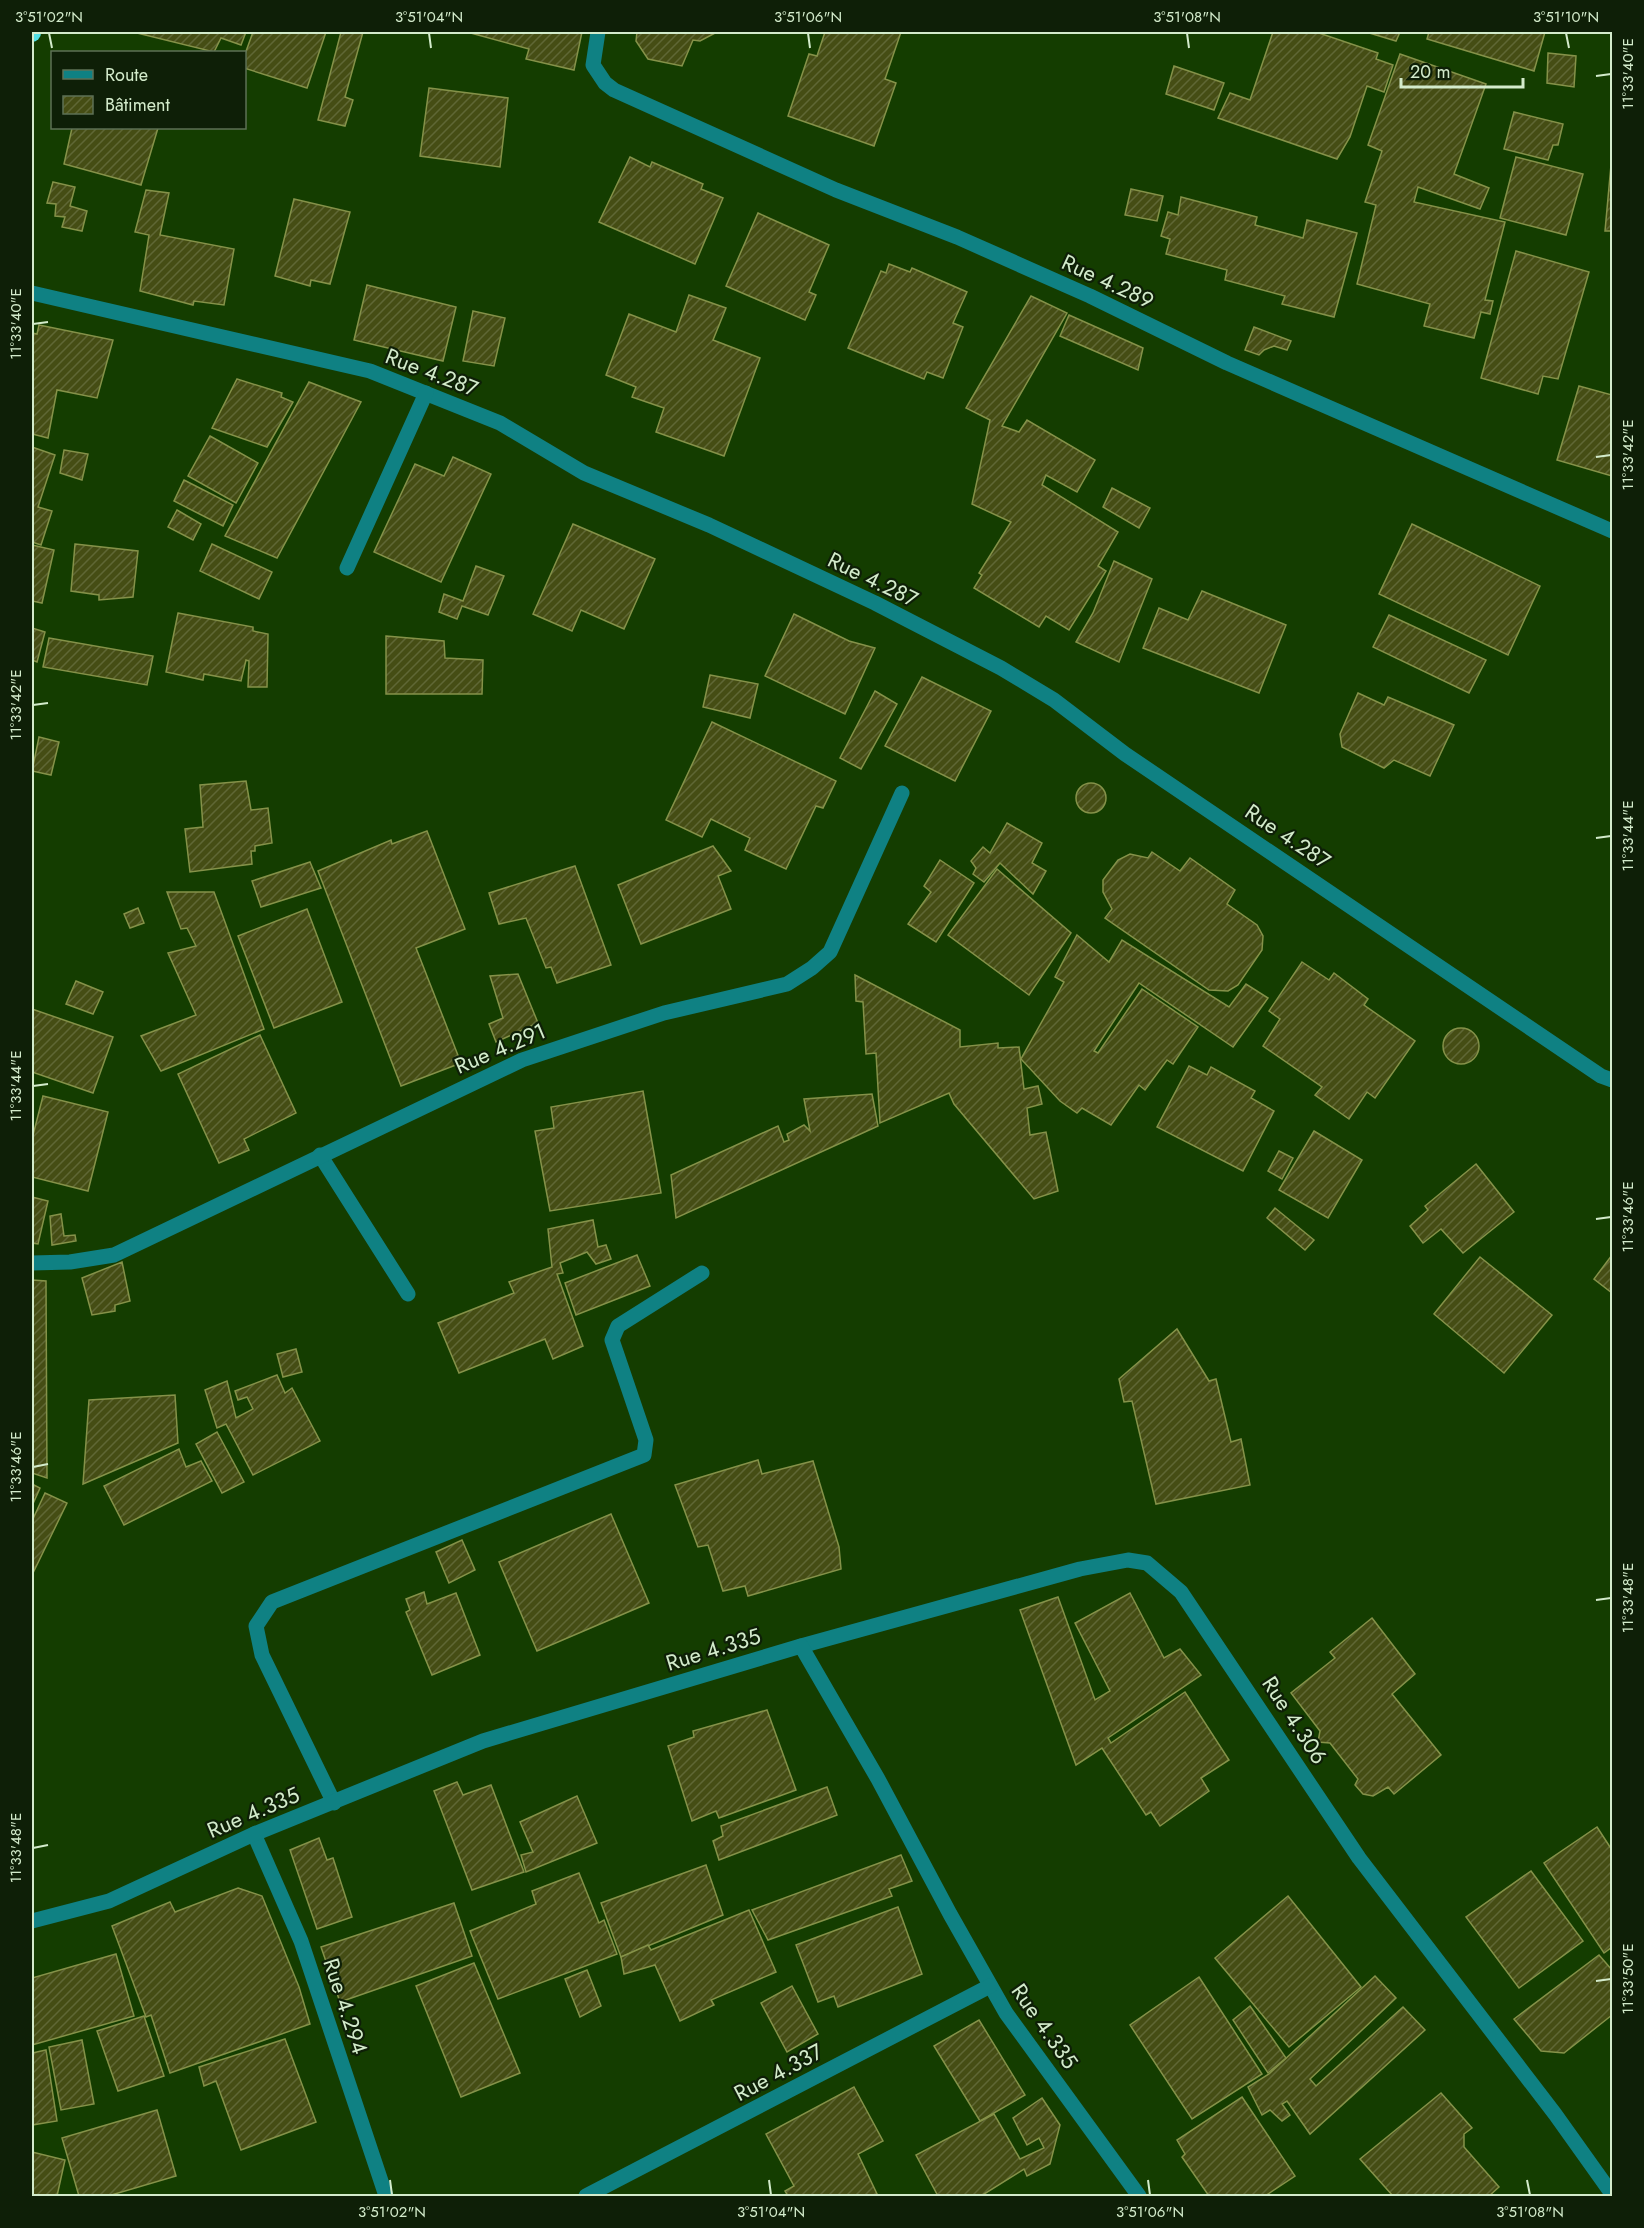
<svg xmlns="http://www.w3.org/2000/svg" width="1644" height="2228" font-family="Jost,sans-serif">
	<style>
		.building { fill: url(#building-hatch); stroke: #859249; stroke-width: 1.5 }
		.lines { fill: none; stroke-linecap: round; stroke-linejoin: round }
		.minor { stroke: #0f8183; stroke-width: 15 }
		.highway { stroke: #50dfe3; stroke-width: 18 }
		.ticks { fill: none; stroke: #d3ebcb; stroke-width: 2 }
		.labels { text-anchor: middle; stroke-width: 4.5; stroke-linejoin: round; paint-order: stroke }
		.street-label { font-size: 22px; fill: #d3ebcb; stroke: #0e1f07 }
		.neatline { fill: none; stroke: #d3ebcb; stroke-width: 2 }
		.ticks-label { font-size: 15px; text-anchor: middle; fill: #d3ebcb }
	</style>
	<defs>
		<pattern id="building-hatch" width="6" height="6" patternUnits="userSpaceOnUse" patternTransform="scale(1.5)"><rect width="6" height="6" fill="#454d14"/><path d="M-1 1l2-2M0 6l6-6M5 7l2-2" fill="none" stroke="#5f6735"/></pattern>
	</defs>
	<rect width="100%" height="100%" fill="#143d00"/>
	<!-- building -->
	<g class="building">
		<polygon points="133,32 246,32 241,45 221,38 214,52"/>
		<polygon points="253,32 326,32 307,88 244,68 244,57"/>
		<polygon points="341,32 363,32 345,97 353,100 345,126 318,120"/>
		<polygon points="467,32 582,32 574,70 526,59 529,49"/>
		<polygon points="637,32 717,32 700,41 693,40 682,66 648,59 636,41"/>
		<polygon points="825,32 901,32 885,79 896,83 874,146 788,116 809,54 817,56"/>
		<polygon points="1273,32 1316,32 1378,53 1376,59 1393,65 1384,92 1367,86 1350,137 1337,159 1218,118 1230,93 1250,100"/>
		<polygon points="1366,32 1400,32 1396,41"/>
		<polygon points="1429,32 1545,32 1534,71 1427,39"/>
		<polygon points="1548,53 1576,56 1574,87 1547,83"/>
		<polygon points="1400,54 1486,84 1454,174 1489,188 1480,209 1418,187 1414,202 1505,222 1485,300 1493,301 1490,314 1481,312 1474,338 1424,326 1430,304 1357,284 1376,205 1365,202 1382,151 1368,145"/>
		<polygon points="1174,66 1224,83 1214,110 1166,94"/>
		<polygon points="429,88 508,98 500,167 420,156"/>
		<polygon points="1514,112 1563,124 1558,145 1553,145 1548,160 1504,149"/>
		<polygon points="72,128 158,128 141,185 64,164"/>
		<polygon points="1612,154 1612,231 1605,231"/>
		<polygon points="630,157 650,167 652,162 703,184 701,189 723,198 695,264 599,222"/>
		<polygon points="1516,157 1583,174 1566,235 1500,218"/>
		<polygon points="53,182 75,187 70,206 87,211 82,231 62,227 65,217 55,216 56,204 47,203"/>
		<polygon points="1131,189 1163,196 1157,221 1125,215"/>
		<polygon points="146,190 169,193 160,235 234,249 224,305 194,301 193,305 140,291 149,235 135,232"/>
		<polygon points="1181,197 1257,217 1255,225 1303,238 1307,220 1357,233 1334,317 1282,304 1285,296 1225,280 1227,270 1166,254 1170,239 1161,236 1168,212 1178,215"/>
		<polygon points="294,199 350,212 330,284 311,280 310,286 275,276"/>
		<polygon points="758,213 829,245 809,292 816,295 805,320 726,286"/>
		<polygon points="1516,251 1589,272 1558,379 1543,376 1538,394 1481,378"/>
		<polygon points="889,264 910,272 912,268 967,292 953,323 963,327 943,378 927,372 924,379 848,348 881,271 886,273"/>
		<polygon points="367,285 456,307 443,361 354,340"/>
		<polygon points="689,295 726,308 713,340 760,358 724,456 656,432 664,408 632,397 636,387 606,375 629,314 676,332"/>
		<polygon points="1031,296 1067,313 1002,426 1019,432 1027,420 1095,460 1077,492 1046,475 1042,485 1118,532 1098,566 1106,571 1069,630 1046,616 1039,627 974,588 982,575 979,573 1011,522 972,504 990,420 966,408"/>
		<polygon points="473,311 505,318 494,366 463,361"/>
		<polygon points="1069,315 1143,348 1138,370 1060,336"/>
		<polygon points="39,325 113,340 97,398 57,390 48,438 32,434 32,333 37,334"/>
		<polygon points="1254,327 1291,341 1287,350 1274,346 1264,350 1259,355 1245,350"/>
		<polygon points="237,379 282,393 281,397 293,402 267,447 212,428"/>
		<polygon points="309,382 361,402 277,558 225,536"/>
		<polygon points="1579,386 1612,395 1612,476 1557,460"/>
		<polygon points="210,436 258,463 236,503 188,476"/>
		<polygon points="32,447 55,455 38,507 52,511 41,545 32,542"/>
		<polygon points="64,450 88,454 82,480 60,473"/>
		<polygon points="453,457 491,474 441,582 374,552 415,464 444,476"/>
		<polygon points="184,480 233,505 223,526 174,501"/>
		<polygon points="1112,488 1150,508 1139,528 1103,507"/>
		<polygon points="177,510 201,524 193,540 168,527"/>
		<polygon points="573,524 655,559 624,629 581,610 572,631 533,614"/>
		<polygon points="1412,524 1540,586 1508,655 1379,594"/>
		<polygon points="75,544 138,551 133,597 99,600 99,595 71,591"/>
		<polygon points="212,544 272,572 259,599 200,571"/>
		<polygon points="32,545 54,550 42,603 32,601"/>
		<polygon points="1114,561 1152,579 1119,662 1076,642 1093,613"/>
		<polygon points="476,566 504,576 488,615 462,606 457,619 439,612 444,594 463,601"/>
		<polygon points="1202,591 1286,625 1259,693 1143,648 1159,608 1188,620"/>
		<polygon points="178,613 253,627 253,631 268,634 267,687 248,687 249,661 246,660 241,681 204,674 203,680 166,672"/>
		<polygon points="794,614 849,641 875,648 845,714 765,676"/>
		<polygon points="1389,615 1486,660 1469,693 1373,647"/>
		<polygon points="32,628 45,632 37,662 32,660"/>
		<polygon points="386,636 444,641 445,658 483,660 482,694 386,694"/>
		<polygon points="49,638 153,656 147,685 43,667"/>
		<polygon points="710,675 758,684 750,718 703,707"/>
		<polygon points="922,677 991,711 955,781 885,746"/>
		<polygon points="875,691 897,704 861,769 840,758"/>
		<polygon points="1358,693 1384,705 1388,697 1454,725 1430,776 1394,760 1384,768 1342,747 1340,734"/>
		<polygon points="712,722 836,781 823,808 816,806 786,869 745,850 750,838 711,819 702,837 666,820"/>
		<polygon points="39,737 59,742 51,775 32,771"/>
		<polygon points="246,781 251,810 268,808 272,843 255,846 255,851 251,851 252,864 190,872 185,829 203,827 200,785"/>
		<circle cx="1091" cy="798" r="15"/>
		<polygon points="1007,823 1042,843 1032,863 1046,871 1033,894 1000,863 984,882 973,874 976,868 971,861 983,847 990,853"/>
		<polygon points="427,831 465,929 416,948 461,1063 401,1086 318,871 391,840 392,844"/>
		<polygon points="713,846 731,871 718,876 731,909 641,944 618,885"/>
		<polygon points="1152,852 1180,871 1190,858 1235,890 1227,904 1257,925 1263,936 1262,950 1238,985 1228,991 1209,990 1105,918 1112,909 1103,892 1103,880 1118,860 1130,854 1148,858"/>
		<polygon points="940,860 974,883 936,942 908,924 931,892 924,886"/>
		<polygon points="310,862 321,888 261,907 252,881"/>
		<polygon points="575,866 611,965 557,983 551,967 546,968 526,918 499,924 489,893"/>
		<polygon points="997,869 1071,933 1029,995 948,935"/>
		<polygon points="167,892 214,892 264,1029 161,1071 141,1036 196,1015 168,953 196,946 187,928 181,929"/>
		<polygon points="138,908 144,923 130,928 124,914"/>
		<polygon points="307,909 342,1002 274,1028 238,936"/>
		<polygon points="1077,935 1109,962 1122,940 1229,1007 1246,984 1268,998 1233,1047 1139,983 1094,1051 1098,1053 1142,989 1198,1027 1173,1064 1167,1060 1145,1090 1139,1085 1111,1125 1082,1108 1077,1113 1060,1101 1021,1059 1064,982 1055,977"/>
		<polygon points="1302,962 1329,980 1334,973 1368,999 1364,1005 1415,1041 1375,1098 1367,1092 1349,1119 1315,1095 1322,1087 1263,1046 1280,1019 1269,1011"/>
		<polygon points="518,974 538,1023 496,1042 489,1024 503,1018 490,976"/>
		<polygon points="855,975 960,1030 960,1047 998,1043 998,1048 1019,1047 1024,1089 1038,1086 1042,1104 1027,1108 1030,1135 1046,1132 1058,1191 1034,1199 954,1104 949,1093 880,1123 876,1053 866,1054 863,1002 856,1001"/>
		<polygon points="76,981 103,992 93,1014 66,1004"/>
		<polygon points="32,1009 113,1037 93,1093 32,1072"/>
		<circle cx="1461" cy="1046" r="18"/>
		<polygon points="260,1035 296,1113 244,1139 249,1150 219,1163 178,1074"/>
		<polygon points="1189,1066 1207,1075 1211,1067 1255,1091 1251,1098 1274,1111 1243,1171 1157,1127"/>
		<polygon points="643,1091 661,1193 550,1211 535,1131 554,1128 551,1107"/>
		<polygon points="872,1094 878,1126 676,1218 671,1175 778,1126 784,1142 789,1140 787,1134 804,1125 810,1131 804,1099"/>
		<polygon points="43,1096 108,1112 88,1191 32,1177 32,1139"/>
		<polygon points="1314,1131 1362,1160 1328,1218 1279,1190"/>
		<polygon points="1279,1151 1293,1158 1282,1179 1268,1171"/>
		<polygon points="1476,1164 1514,1212 1463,1253 1441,1229 1423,1243 1410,1226 1428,1210 1425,1206"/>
		<polygon points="32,1197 48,1201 38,1244 32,1243"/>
		<polygon points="1275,1208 1314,1240 1305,1250 1267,1218"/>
		<polygon points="61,1214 64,1236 75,1235 76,1241 52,1245 50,1216"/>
		<polygon points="593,1220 598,1247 606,1245 611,1259 596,1264 587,1252 560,1263 563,1273 557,1274 583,1346 553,1359 545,1339 459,1373 438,1323 514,1293 509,1282 552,1267 548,1229"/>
		<polygon points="637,1255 650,1286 576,1315 565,1283"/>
		<polygon points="1612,1255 1612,1293 1594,1279"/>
		<polygon points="1480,1257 1552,1315 1504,1373 1434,1314"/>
		<polygon points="122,1262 130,1301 115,1305 115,1311 92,1315 82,1278"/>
		<polygon points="32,1280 46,1281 47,1478 32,1473"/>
		<polygon points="1177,1329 1209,1381 1216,1379 1231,1442 1241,1439 1250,1485 1156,1504 1132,1401 1124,1402 1119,1379"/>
		<polygon points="296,1349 302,1372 283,1377 277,1354"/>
		<polygon points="277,1375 285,1393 292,1388 320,1441 253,1475 226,1424 217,1428 205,1390 227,1381 236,1418 253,1409 247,1397 238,1400 235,1391"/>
		<polygon points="175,1395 178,1443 83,1484 89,1400"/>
		<polygon points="217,1432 244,1482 222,1493 196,1444"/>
		<polygon points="179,1449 186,1467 201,1461 212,1481 124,1525 104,1486"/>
		<polygon points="758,1460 762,1474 813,1461 839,1547 841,1569 748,1596 745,1586 723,1591 708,1545 698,1547 675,1485"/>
		<polygon points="32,1484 40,1488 32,1506"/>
		<polygon points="45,1493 67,1503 33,1573 32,1521"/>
		<polygon points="611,1514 649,1603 537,1651 499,1562"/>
		<polygon points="462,1540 475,1570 449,1583 436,1552"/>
		<polygon points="424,1592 427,1604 456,1593 480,1655 432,1675 406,1612 410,1610 406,1599"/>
		<polygon points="1130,1593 1164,1658 1180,1649 1201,1675 1108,1738 1111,1743 1185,1692 1229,1760 1201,1778 1209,1791 1160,1826 1151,1812 1146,1815 1102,1748 1076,1765 1020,1610 1058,1597 1095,1700 1110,1691 1075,1623"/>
		<polygon points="1372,1618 1415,1674 1392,1694 1441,1755 1394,1794 1388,1787 1373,1796 1363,1794 1355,1785 1358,1779 1330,1743 1318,1742 1320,1731 1291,1693 1335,1658 1330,1652"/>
		<polygon points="767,1710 796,1790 719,1818 716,1811 692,1821 668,1746 694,1737 693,1731"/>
		<polygon points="457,1782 463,1795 491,1785 524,1872 472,1890 434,1791"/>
		<polygon points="827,1787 837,1815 719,1860 713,1841 723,1836 721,1826"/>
		<polygon points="577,1796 597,1843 526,1872 521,1855 533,1852 520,1822"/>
		<polygon points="1597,1827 1612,1850 1612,1947 1604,1953 1544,1863"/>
		<polygon points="319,1838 327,1860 333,1858 352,1917 317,1929 290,1850"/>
		<polygon points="901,1855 912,1881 889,1889 892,1896 768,1940 752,1910"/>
		<polygon points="706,1865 723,1915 621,1957 601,1903"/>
		<polygon points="1531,1871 1583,1941 1519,1988 1466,1917"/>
		<polygon points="579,1873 599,1923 604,1920 617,1954 498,1999 470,1931 536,1904 532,1891"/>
		<polygon points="238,1888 262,1896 299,1987 310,2024 170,2073 151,2015 146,2017 112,1926 170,1902 175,1912"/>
		<polygon points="1288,1896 1361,1987 1289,2047 1215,1958"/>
		<polygon points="454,1903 472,1956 340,2002 321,1947"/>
		<polygon points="898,1907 922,1974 838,2007 834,1996 818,2002 796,1945"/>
		<polygon points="749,1910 776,1972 711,2000 714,2005 680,2021 655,1965 624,1974 621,1957 648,1945 651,1950"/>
		<polygon points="116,1954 134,2016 32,2045 32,1978"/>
		<polygon points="1599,1955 1612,1970 1612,2015 1564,2053 1541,2051 1514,2019"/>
		<polygon points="474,1963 520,2073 461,2097 416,1986"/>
		<polygon points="587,1970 601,2006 580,2017 565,1979"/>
		<polygon points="1375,1976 1396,1998 1310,2079 1316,2086 1403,2007 1425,2030 1310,2134 1287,2101 1282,2104 1290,2115 1282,2121 1270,2110 1262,2115 1248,2087 1269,2074"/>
		<polygon points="1199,1977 1262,2074 1192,2119 1130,2025"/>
		<polygon points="792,1986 818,2034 787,2052 761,2003"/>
		<polygon points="1250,2006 1286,2058 1268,2073 1233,2020"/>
		<polygon points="144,2016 164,2076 118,2091 97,2031"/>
		<polygon points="979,2020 1025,2095 980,2121 934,2046"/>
		<polygon points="285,2039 316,2122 241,2150 216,2081 204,2086 199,2067"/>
		<polygon points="82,2040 94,2104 61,2110 49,2047"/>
		<polygon points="46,2050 57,2121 32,2125 32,2053"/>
		<polygon points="854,2087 883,2141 858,2154 878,2196 788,2196 785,2191 794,2186 766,2134"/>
		<polygon points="1441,2093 1472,2128 1464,2134 1464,2147 1499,2187 1489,2196 1393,2196 1360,2159"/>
		<polygon points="1242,2097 1295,2176 1265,2196 1209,2196 1182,2157 1185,2154 1177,2140"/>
		<polygon points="1042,2098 1060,2125 1050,2164 1027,2176 1024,2169 981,2196 938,2196 916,2155 994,2114 1020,2159 1044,2148 1039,2138 1027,2145 1013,2118"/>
		<polygon points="157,2110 176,2176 108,2196 79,2196 62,2138"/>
		<polygon points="32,2152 65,2160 57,2196 32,2196"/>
	</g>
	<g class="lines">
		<!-- minor -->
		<g class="minor">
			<polyline points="598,32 593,65 605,83 614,90 836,190 957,237 1090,296 1227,363 1612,531"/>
			<polyline points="32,293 370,371 500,423 584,473 709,525 875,603 1001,668 1054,700 1125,754 1601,1076 1612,1080"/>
			<polyline points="347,568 426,393"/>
			<polyline points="320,1155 408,1294"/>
			<polyline points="32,1263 70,1262 114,1255 522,1060 664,1013 787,984 812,968 830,952 902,793"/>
			<polyline points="801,1646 1080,1569 1128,1560 1147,1563 1181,1592 1359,1858 1555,2114 1612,2194"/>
			<polyline points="334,1803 262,1655 256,1626 272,1602 644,1455 646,1440 612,1340 618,1326 702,1273"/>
			<polyline points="254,1834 301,1941 386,2196"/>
			<polyline points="32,1921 109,1901 254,1834 483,1741 801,1646 878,1779 950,1914 1006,2013 1139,2196"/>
			<polyline points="586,2196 990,1986"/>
		</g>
		<!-- highway -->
		<polyline class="highway" points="32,33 32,32"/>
	</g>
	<!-- ticks -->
	<path class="ticks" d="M 49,33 L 52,48M 429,33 L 431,48M 808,33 L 810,48M 1187,33 L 1189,48M 1566,33 L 1569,48M 1596,76 L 1611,74M 33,324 L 48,322M 1596,457 L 1611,455M 33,705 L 48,703M 1596,838 L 1611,836M 33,1086 L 48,1084M 1596,1219 L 1611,1217M 33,1467 L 48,1464M 1596,1600 L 1611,1598M 33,1848 L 48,1845M 1596,1981 L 1611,1979M 390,2180 L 392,2195M 769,2180 L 771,2195M 1148,2180 L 1150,2195M 1527,2180 L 1530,2195"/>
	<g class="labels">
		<!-- street labels -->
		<g class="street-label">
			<text transform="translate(1108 281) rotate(25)" y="8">Rue 4.289</text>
			<text transform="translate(432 372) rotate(21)" y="8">Rue 4.287</text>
			<text transform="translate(873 579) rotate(26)" y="8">Rue 4.287</text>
			<text transform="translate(1288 836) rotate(34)" y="8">Rue 4.287</text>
			<text transform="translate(500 1048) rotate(-23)" y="8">Rue 4.291</text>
			<text transform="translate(713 1649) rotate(-17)" y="8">Rue 4.335</text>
			<text transform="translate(1295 1720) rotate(57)" y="8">Rue 4.306</text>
			<text transform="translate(253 1812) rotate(-23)" y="8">Rue 4.335</text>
			<text transform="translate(346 2006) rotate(72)" y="8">Rue 4.294</text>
			<text transform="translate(1045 2026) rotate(55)" y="8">Rue 4.335</text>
			<text transform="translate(778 2072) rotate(-28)" y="8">Rue 4.337</text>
		</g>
	</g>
	<!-- border -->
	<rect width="1644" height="2228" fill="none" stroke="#0e1f07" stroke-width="66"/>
	<!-- legend -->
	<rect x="51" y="51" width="195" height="78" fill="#0e1f07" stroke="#5d7155" stroke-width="1.5"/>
	<rect x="63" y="70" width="30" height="9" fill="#0f8183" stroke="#5d7155" stroke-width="1.5"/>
	<text x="105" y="81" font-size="18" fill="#d3ebcb">Route</text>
	<rect x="63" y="96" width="30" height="18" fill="url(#building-hatch)" stroke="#5d7155" stroke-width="1.5"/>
	<text x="105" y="111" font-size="18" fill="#d3ebcb">Bâtiment</text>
	<!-- scale -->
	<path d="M1401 78v9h122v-9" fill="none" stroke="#d3ebcb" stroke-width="3"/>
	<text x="1410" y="78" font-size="18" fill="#d3ebcb" stroke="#0e1f07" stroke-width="4.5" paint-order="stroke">20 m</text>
	<rect x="33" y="33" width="1578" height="2162" class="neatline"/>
	<g class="ticks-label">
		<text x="49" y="22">3°51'02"N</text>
		<text x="429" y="22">3°51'04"N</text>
		<text x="808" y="22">3°51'06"N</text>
		<text x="1187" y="22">3°51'08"N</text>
		<text x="1566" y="22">3°51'10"N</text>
		<text transform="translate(1628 74) rotate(-90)" y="5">11°33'40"E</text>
		<text transform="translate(16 324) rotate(-90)" y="5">11°33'40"E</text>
		<text transform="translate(1628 455) rotate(-90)" y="5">11°33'42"E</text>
		<text transform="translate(16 705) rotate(-90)" y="5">11°33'42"E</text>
		<text transform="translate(1628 836) rotate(-90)" y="5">11°33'44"E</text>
		<text transform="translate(16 1086) rotate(-90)" y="5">11°33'44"E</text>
		<text transform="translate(1628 1217) rotate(-90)" y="5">11°33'46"E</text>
		<text transform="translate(16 1467) rotate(-90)" y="5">11°33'46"E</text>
		<text transform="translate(1628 1598) rotate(-90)" y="5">11°33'48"E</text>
		<text transform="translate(16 1848) rotate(-90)" y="5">11°33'48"E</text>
		<text transform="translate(1628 1979) rotate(-90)" y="5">11°33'50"E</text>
		<text x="392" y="2217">3°51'02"N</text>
		<text x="771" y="2217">3°51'04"N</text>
		<text x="1150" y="2217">3°51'06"N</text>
		<text x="1530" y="2217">3°51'08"N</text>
	</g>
</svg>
